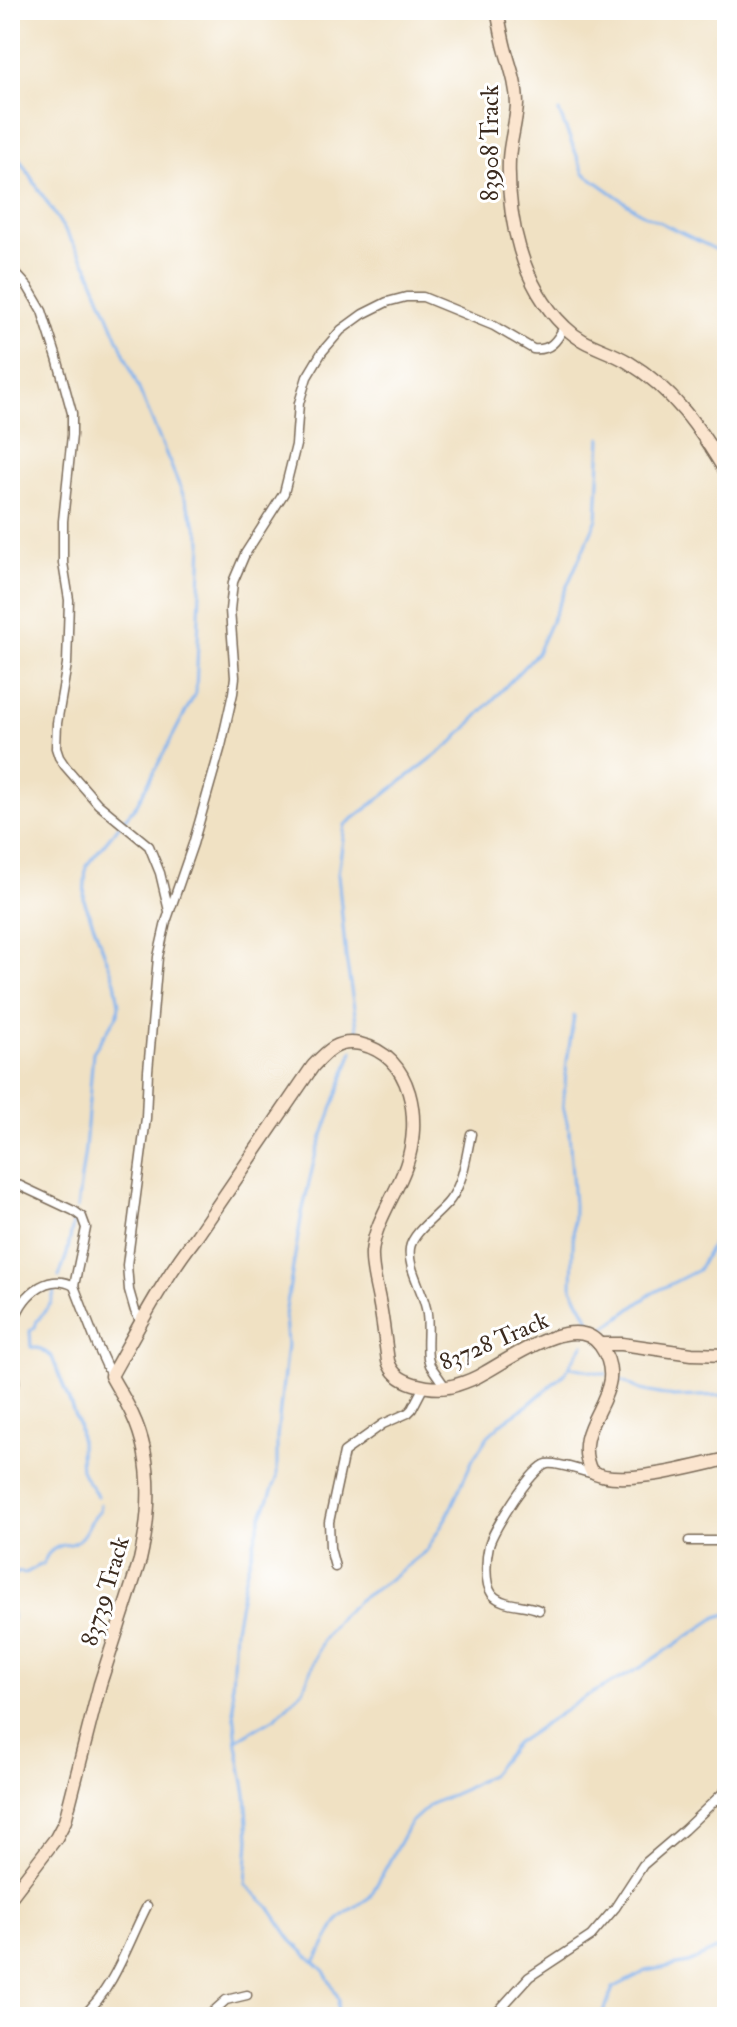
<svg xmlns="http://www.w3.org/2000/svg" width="737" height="2027" font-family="'IM FELL Double Pica',serif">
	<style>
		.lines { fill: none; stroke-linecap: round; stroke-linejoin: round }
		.stream { stroke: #83b4ee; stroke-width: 3 }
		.street-casing { stroke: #7a6a58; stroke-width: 11 }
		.secondary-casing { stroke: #7a6a58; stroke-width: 15 }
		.street { stroke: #fff; stroke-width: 8 }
		.secondary { stroke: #fbe5cf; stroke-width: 12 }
		.labels { text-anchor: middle; stroke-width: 6; stroke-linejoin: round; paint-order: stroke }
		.street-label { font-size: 24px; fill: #3b2a1e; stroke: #fff }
	</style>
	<rect width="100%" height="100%" fill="#fff"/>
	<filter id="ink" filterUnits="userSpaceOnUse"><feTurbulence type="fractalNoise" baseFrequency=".0125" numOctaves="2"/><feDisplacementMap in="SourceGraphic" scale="16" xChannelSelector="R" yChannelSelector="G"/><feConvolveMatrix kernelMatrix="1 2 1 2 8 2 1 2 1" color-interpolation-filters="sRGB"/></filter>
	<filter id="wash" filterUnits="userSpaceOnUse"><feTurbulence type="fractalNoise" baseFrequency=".006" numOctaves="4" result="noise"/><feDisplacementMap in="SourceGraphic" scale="32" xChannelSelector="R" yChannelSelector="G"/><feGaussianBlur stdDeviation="1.8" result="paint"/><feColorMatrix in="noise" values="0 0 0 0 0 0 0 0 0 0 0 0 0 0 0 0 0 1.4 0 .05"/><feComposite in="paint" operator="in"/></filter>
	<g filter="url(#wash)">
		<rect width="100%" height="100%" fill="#f0e1c3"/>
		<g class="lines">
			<!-- stream -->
			<g class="stream">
				<polyline points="559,112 584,173 639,212 727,255"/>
				<polyline points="10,144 88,267 202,540 196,692 137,804 86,866 84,900 115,981 119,1004 118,1014 93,1052 85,1149 77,1208"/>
				<polyline points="574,1016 567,1061 563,1106 569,1130 574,1206 572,1288 597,1334 651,1294 698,1270 727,1217"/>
				<polyline points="358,1033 346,958 338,874 345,825 453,742 537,653 597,519 601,438"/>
				<polyline points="59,1277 67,1254 74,1219"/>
				<path d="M 55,1290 L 51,1303 L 37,1321 L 35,1327 L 30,1331 L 31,1347 L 41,1349 L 52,1357 L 78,1424 C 82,1439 79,1454 81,1469 C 83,1479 93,1486 97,1496"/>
				<polyline points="571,1367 606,1374"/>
				<polyline points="616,1377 640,1390 674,1397 727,1395"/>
				<path d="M 10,1583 L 15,1574 L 20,1572 L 24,1574 L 35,1568 L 37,1565 L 43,1565 C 46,1555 50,1550 60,1546 C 65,1544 70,1545 74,1543 C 87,1536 89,1520 99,1511 L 100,1504"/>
				<polyline points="10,1608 12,1617 10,1628"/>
				<polyline points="237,1740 276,1717 303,1690 322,1641 337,1620 359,1600 390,1579 427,1550 448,1514 473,1459 488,1436 504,1421 528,1405 563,1375 584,1344"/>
				<polyline points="315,1962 339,1918 370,1897 410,1823 431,1804 465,1789 491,1774 515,1744 585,1697 640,1668 717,1617 727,1614"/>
				<polyline points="336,2017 339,1999 324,1971 293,1942 269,1907 246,1885 249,1839 246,1794 237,1745 232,1686 235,1628 245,1577 261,1517 277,1479 277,1437 287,1345 285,1315 302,1213 315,1157 353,1051"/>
				<polyline points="602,2017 613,1988 646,1971 688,1963 727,1945"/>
			</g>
		</g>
	</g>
	<g filter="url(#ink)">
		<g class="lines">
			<!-- street casing -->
			<g class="street-casing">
				<g id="street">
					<polyline points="10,267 28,287 42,311 57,358 72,413 72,435 63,521 63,563 69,600 67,664 57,723 56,748 59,757 65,766 98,804 149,846 160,873 169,911"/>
					<polyline points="10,1181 74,1211 82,1217 86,1228 74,1286"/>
					<path d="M 141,1322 L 135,1311 L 129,1290 L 127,1265 L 146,1118 L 148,1071 L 158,957 L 166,922 L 193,844 L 221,746 L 233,693 L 235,677 L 230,610 L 233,582 L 245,554 L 284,493 L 296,445 L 299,403 L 307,377 L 322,352 L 341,330 L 363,314 L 387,302 L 406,297 L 423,297 L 494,326 L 533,349 C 550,351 557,341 564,327"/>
					<path d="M 15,1383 C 14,1364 11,1344 14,1325 C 18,1298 47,1271 74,1286 L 97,1345 L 111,1376"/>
					<path d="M 446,1388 L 430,1365 L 428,1358 C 426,1343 429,1329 427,1314 C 425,1292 407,1270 410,1248 C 413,1231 440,1214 450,1200 C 464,1182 466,1156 471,1134"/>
					<polyline points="689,1541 716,1541 727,1544"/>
					<polyline points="335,1567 330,1548 329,1522 344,1452 383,1424 408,1413 412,1409 424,1386"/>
					<path d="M 539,1610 C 525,1603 503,1607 492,1594 C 484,1583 486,1558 489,1545 C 493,1530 532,1467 547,1464 C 558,1462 583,1472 596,1474"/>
					<path d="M 82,2017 C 115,1987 127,1945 147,1906"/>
					<polyline points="207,2017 226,2000 247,1995"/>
					<polyline points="493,2017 529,1977 591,1936 615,1908 643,1865 684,1830 727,1789"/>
				</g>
			</g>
			<!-- secondary casing -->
			<g class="secondary-casing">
				<g id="secondary">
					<path d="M 497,10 C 500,24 502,38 506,52 C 511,69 517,86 517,105 C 516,123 510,141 509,159 C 507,218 521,285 565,327 C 585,347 605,348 628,362 C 673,389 701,430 727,474"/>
					<polyline points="599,1344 622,1344 692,1354 727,1355"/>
					<path d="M 10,1898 L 56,1838 L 65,1821 L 100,1684 L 140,1560 C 151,1512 154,1460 132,1414 C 126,1401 118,1389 111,1376 C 138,1328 163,1279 197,1236 L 313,1066 C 327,1051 338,1039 360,1044 C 413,1056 422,1121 406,1166 C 396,1195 375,1221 372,1252 C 371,1268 376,1284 379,1300 C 383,1320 385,1341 388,1361 C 392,1374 401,1380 414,1384 C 428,1388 442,1390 456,1385 C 466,1382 476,1378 484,1373 C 510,1359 575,1311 600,1345 C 635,1395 567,1421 591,1471 C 618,1488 696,1466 727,1459"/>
				</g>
			</g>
			<!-- street -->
			<use href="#street" class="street"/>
			<!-- secondary -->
			<use href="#secondary" class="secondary"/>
		</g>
	</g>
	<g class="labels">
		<!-- street labels -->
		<g class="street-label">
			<text transform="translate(490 143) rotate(-90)" y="8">83908 Track</text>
			<text transform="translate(494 1341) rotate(-23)" y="8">83728 Track</text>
			<text transform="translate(105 1591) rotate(-73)" y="8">83739 Track</text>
		</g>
	</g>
	<!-- margin -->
	<rect width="737" height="2027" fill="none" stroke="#fff" stroke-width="40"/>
</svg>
